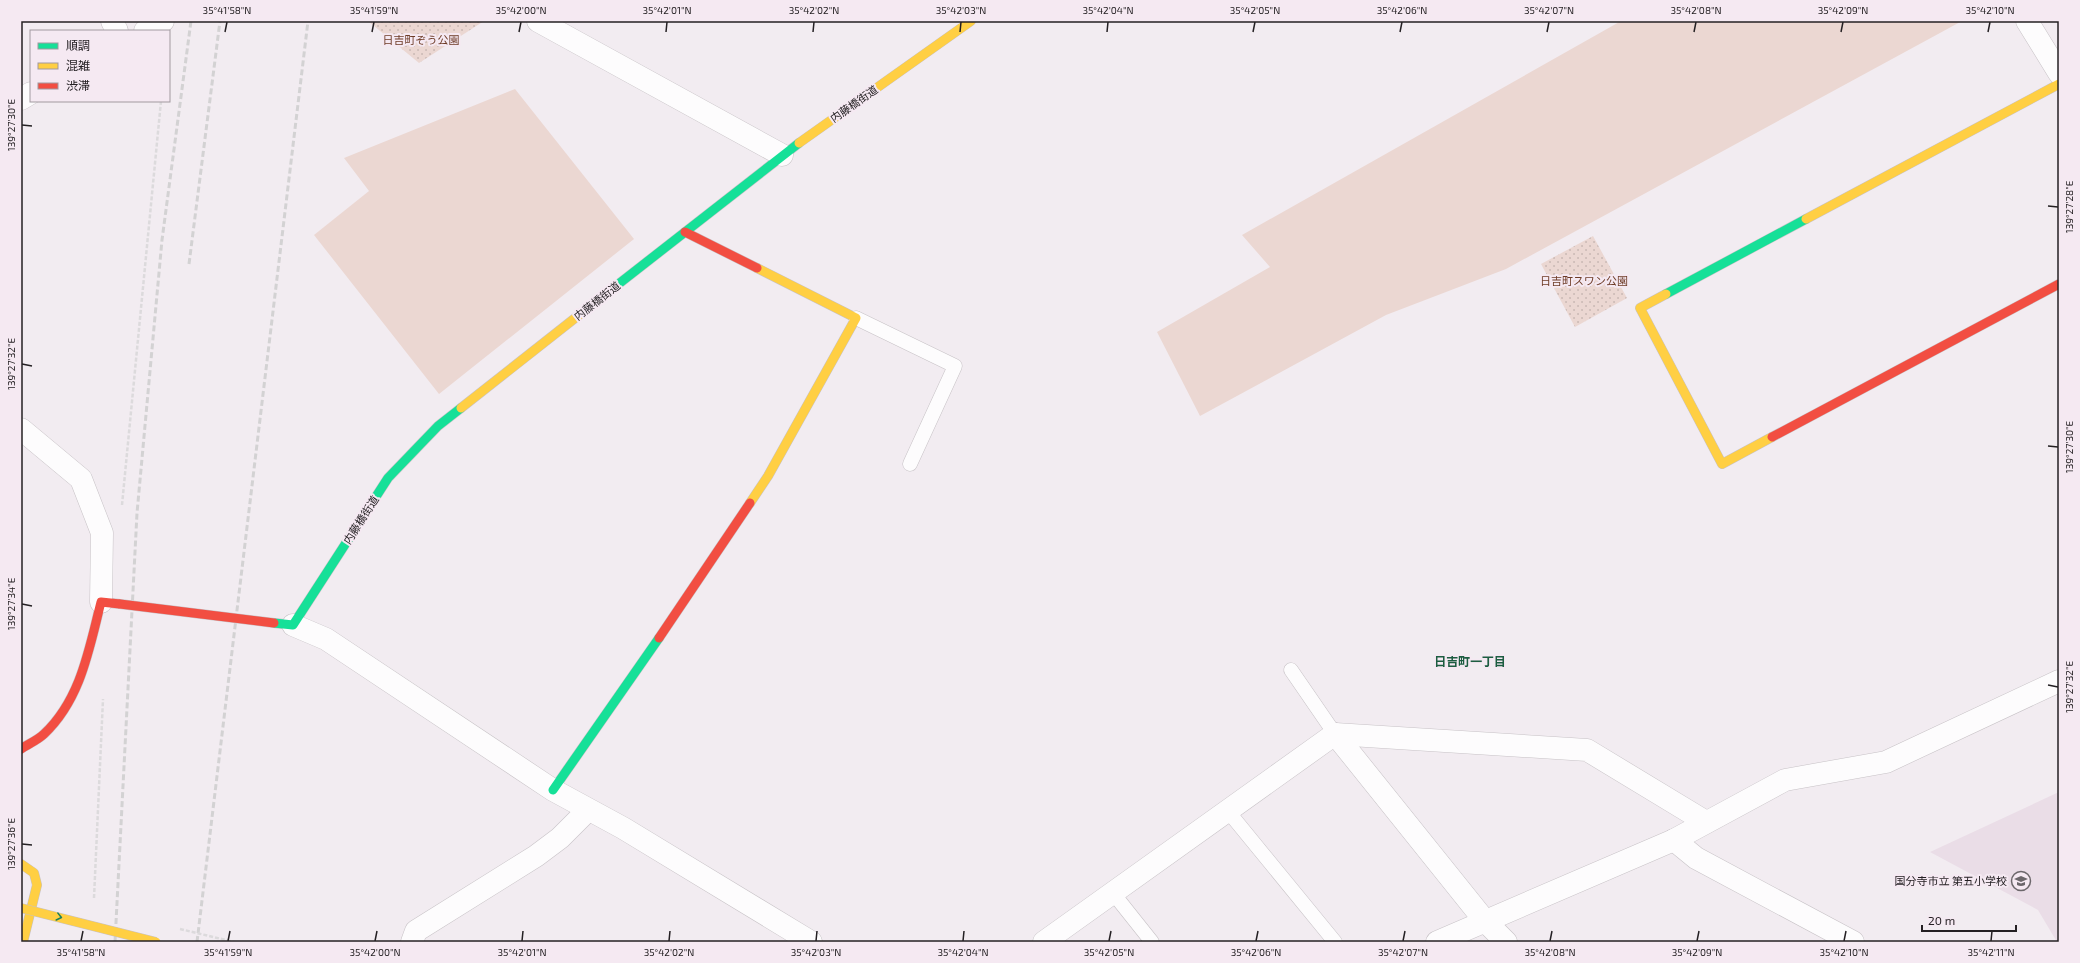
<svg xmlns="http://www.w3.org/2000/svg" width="2080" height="963" font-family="'Exo 2','Noto Sans JP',sans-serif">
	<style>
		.built { fill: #eadde7 }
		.grass { fill: #ebd7d2 }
		.park { fill: url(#park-dots) }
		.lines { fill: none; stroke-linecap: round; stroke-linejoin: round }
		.lane-casing { stroke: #c7c2c6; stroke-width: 15 }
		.street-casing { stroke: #c7c2c6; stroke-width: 23 }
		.fast-casing { stroke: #c7c2c6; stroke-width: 10 }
		.slow-casing { stroke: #c7c2c6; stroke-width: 10 }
		.jam-casing { stroke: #c7c2c6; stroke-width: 10 }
		.path { stroke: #dcdadc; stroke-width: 2.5; stroke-dasharray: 4 2; stroke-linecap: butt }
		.lane { stroke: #fdfcfd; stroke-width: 14 }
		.street { stroke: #fdfcfd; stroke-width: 22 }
		.fast { stroke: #16e098; stroke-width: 9 }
		.slow { stroke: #ffcf43; stroke-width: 9 }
		.jam { stroke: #f24e42; stroke-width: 9 }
		.rail { stroke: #d3d2d3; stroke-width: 3; stroke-dasharray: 6 3; stroke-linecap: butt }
		.slow-bridge-casing { stroke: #c7c2c6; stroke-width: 10; stroke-linecap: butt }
		.jam-bridge-casing { stroke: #c7c2c6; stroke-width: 10; stroke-linecap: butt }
		.path-bridge { stroke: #dcdadc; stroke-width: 2.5; stroke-dasharray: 4 2; stroke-linecap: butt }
		.slow-bridge { stroke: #ffcf43; stroke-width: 9 }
		.jam-bridge { stroke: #f24e42; stroke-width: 9 }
		.oneway { stroke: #1d805e }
		.ticks { fill: none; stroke: #242023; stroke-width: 1.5 }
		.labels { text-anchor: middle; stroke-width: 4; stroke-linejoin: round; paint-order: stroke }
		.park-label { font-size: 11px; fill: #6d3b26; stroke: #f5e9f2 }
		.street-label { font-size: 11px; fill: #242023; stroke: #f5e9f2 }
		.poi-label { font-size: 11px; fill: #242023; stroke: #f5e9f2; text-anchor: end }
		.neighbourhood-label { font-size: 12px; font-weight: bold; fill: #1d5d41; stroke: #f5e9f2 }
		.neatline { fill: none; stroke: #242023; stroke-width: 1.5 }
		.ticks-label { font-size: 10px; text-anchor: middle; fill: #242023 }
	</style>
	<defs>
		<pattern id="park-dots" width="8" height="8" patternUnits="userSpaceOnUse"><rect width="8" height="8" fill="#ebd7d2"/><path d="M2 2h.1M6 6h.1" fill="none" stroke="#c9b8b4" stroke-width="1.8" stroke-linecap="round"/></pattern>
	</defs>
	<rect width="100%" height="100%" fill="#f2ecf1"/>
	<!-- built -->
	<polygon class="built" points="2059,792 2059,942 2057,942 2038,910 1930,852"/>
	<!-- grass -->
	<g class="grass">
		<polygon points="1621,21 1962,21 1506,269 1386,315 1200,416 1157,332 1270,267 1242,235"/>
		<polygon points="515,89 634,239 439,394 314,235 369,191 344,158"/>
	</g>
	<!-- park -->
	<g class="park">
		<polygon points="368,21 484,21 419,63"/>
		<polygon points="1593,236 1627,298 1575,327 1541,264"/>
	</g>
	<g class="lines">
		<!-- lane casing -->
		<g class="lane-casing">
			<g id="lane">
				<polyline points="856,318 955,366 910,464"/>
				<polyline points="1291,670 1335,734"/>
				<polyline points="1227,810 1335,942"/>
				<polyline points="1113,893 1152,942"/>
			</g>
		</g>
		<!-- street casing -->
		<g class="street-casing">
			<g id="street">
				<polyline points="112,21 117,31"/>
				<polyline points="538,21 782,155"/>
				<polyline points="2027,21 2059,73"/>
				<polyline points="145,31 163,21"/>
				<polyline points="21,99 31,93"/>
				<polyline points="21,429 81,479 102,533 101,602"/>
				<polyline points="293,625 326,639 553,790 623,828 811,942"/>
				<polyline points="1335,734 1485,921 1506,942"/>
				<polyline points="1674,840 1696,858 1853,942"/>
				<polyline points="412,942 416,931 536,856 560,838 588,810"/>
				<polyline points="1044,942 1335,734 1587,750 1706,822"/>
				<polyline points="1437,942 1674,840 1785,780 1886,762 2059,681"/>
			</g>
		</g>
		<!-- fast casing -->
		<g class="fast-casing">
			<g id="fast">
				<polyline points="1666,294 1806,219"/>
				<polyline points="598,300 799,143"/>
				<polyline points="274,623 293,625 388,478 438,426 461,408"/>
				<polyline points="553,790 659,638"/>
			</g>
		</g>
		<!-- slow casing -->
		<g class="slow-casing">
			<g id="slow">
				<polyline points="799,143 971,21"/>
				<polyline points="1806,219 2059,84"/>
				<polyline points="1666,294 1640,308 1722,464 1772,437"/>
				<polyline points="461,408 598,300"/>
				<polyline points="750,503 768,476 856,318 757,268"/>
				<polyline points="21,864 34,873 37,885 23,942"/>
			</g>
		</g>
		<!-- jam casing -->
		<g class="jam-casing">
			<g id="jam">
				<polyline points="685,232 757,268"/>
				<polyline points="1772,437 2059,284"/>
				<polyline points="659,638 750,503"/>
				<path d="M 21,749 C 28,744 38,740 44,734 C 81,699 89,649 101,602 L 120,604"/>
			</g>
		</g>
		<!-- path -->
		<g class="path">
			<polyline points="122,505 161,101"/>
			<polyline points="94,898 103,699"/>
		</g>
		<!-- lane -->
		<use href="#lane" class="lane"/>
		<!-- street -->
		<use href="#street" class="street"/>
		<!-- fast -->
		<use href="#fast" class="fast"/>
		<!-- slow -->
		<use href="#slow" class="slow"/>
		<!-- jam -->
		<use href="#jam" class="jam"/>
		<!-- rail -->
		<g class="rail">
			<polyline points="189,264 220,21"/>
			<polyline points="115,942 137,513 162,240 191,21"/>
			<polyline points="197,942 308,21"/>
		</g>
		<!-- slow-bridge casing -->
		<g class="slow-bridge-casing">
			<polyline id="slow-bridge" points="21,908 156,942"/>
		</g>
		<!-- jam-bridge casing -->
		<g class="jam-bridge-casing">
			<polyline id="jam-bridge" points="120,604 274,623"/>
		</g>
		<!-- path-bridge -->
		<polyline class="path-bridge" points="180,929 234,942"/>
		<!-- slow-bridge -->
		<use href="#slow-bridge" class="slow-bridge"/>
		<!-- jam-bridge -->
		<use href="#jam-bridge" class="jam-bridge"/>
	</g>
	<!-- one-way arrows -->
	<defs><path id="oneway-chevron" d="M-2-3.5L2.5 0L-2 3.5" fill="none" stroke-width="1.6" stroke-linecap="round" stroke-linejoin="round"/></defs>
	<use class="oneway" href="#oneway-chevron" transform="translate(59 917) rotate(14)"/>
	<!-- ticks -->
	<path class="ticks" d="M 225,32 L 227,22M 372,32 L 374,22M 519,32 L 521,22M 666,32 L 667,22M 813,32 L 814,22M 960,32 L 961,22M 1107,32 L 1108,22M 1253,32 L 1255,22M 1400,32 L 1402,22M 1547,32 L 1549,22M 1694,32 L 1696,22M 1841,32 L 1843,22M 1988,32 L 1990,22M 22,125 L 32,126M 2048,206 L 2058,207M 22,364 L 32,366M 2048,446 L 2058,447M 22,604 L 32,606M 2048,685 L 2058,687M 22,844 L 32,845M 81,941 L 83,931M 228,941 L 230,931M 375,941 L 377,931M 522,941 L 523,931M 669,941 L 670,931M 816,941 L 817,931M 963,941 L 964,931M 1109,941 L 1111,931M 1256,941 L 1258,931M 1403,941 L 1405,931M 1550,941 L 1552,931M 1697,941 L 1699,931M 1844,941 L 1846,931M 1991,941 L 1992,931"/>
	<!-- icons -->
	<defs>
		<g id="school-ring" transform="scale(1)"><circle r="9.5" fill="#f5e9f2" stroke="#6c676b" stroke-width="1.5"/><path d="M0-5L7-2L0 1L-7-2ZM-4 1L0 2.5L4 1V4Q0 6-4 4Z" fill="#6c676b"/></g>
	</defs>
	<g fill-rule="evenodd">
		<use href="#school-ring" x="2021" y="881"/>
	</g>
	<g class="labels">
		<!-- park labels -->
		<g class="park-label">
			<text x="421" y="44">日吉町ぞう公園</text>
			<text x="1584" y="285">日吉町スワン公園</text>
		</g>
		<!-- street labels -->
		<g class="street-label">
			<text transform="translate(854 104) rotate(-35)" y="4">内藤橋街道</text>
			<text transform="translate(597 301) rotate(-38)" y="4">内藤橋街道</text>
			<text transform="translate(361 520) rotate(-57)" y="4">内藤橋街道</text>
		</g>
		<!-- poi labels -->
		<g class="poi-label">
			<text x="2007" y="885">国分寺市立 第五小学校</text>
		</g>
		<!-- neighbourhood labels -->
		<g class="neighbourhood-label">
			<text x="1470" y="666">日吉町一丁目</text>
		</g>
	</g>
	<!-- border -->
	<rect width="2080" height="963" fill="none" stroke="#f5e9f2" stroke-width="44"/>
	<!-- legend -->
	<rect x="30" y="30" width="140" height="72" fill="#f5e9f2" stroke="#a1999f"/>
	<rect x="38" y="43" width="20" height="6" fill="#16e098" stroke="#a1999f"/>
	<text x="66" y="50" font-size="12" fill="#242023">順調</text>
	<rect x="38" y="63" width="20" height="6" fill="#ffcf43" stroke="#a1999f"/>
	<text x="66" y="70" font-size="12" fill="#242023">混雑</text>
	<rect x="38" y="83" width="20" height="6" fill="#f24e42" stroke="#a1999f"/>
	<text x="66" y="90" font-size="12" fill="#242023">渋滞</text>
	<!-- scale -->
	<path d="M1922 925v6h94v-6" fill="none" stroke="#242023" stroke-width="2"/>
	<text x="1928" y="925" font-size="12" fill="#242023" stroke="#f5e9f2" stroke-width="3" paint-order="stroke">20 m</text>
	<rect x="22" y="22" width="2036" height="919" class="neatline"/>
	<g class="ticks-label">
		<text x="227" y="14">35°41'58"N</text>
		<text x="374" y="14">35°41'59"N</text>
		<text x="521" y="14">35°42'00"N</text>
		<text x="667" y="14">35°42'01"N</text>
		<text x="814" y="14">35°42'02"N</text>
		<text x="961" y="14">35°42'03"N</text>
		<text x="1108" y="14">35°42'04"N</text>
		<text x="1255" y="14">35°42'05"N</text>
		<text x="1402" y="14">35°42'06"N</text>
		<text x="1549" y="14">35°42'07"N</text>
		<text x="1696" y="14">35°42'08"N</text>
		<text x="1843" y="14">35°42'09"N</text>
		<text x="1990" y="14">35°42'10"N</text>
		<text transform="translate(11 125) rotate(-90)" y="4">139°27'30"E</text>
		<text transform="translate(2069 207) rotate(-90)" y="4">139°27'28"E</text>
		<text transform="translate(11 364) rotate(-90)" y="4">139°27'32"E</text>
		<text transform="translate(2069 447) rotate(-90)" y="4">139°27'30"E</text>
		<text transform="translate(11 604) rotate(-90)" y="4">139°27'34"E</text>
		<text transform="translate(2069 687) rotate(-90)" y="4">139°27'32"E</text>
		<text transform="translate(11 844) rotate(-90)" y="4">139°27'36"E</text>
		<text x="81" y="956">35°41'58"N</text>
		<text x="228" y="956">35°41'59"N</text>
		<text x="375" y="956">35°42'00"N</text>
		<text x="522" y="956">35°42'01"N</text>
		<text x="669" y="956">35°42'02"N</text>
		<text x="816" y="956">35°42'03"N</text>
		<text x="963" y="956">35°42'04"N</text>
		<text x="1109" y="956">35°42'05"N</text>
		<text x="1256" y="956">35°42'06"N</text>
		<text x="1403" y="956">35°42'07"N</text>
		<text x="1550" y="956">35°42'08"N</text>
		<text x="1697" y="956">35°42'09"N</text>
		<text x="1844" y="956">35°42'10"N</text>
		<text x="1991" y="956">35°42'11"N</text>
	</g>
</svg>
